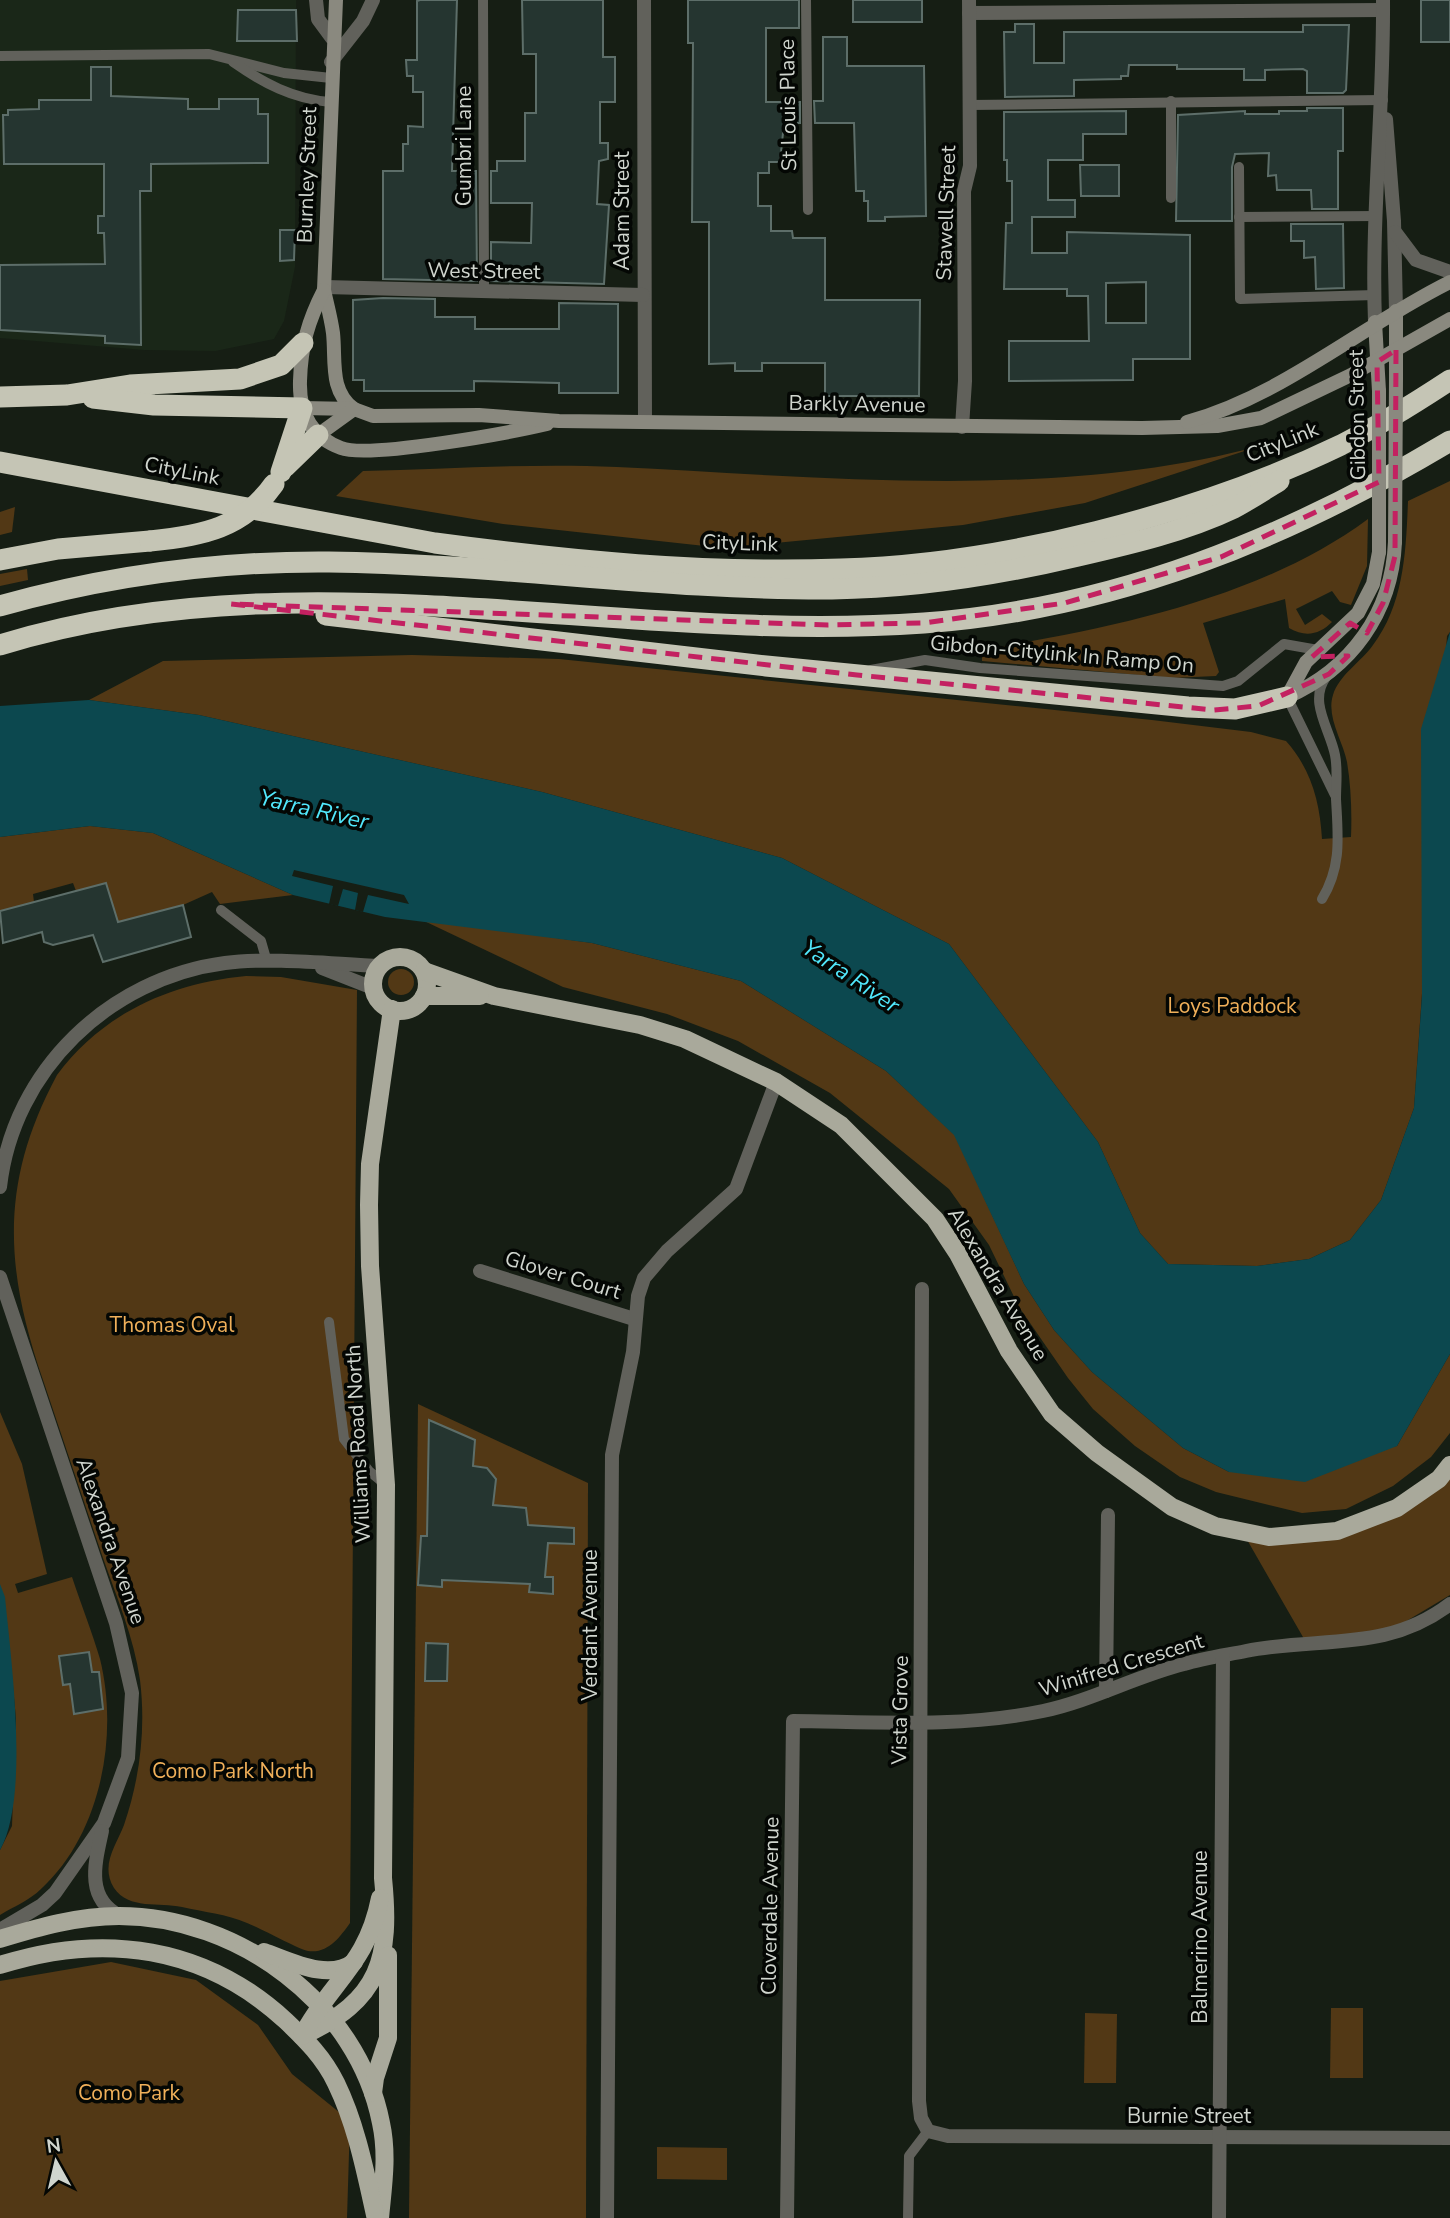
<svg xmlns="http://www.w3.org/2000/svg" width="1450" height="2218" font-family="'Nunito Sans',sans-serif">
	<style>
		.built { fill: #1a2718 }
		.green { fill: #523815 }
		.water { fill: #0c484f }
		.pier { fill: #161e14 }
		.building { fill: #253530; stroke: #5d6e69; stroke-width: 2; fill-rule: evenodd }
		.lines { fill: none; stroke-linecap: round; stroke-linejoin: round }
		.service { stroke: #61615b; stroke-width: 10 }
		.minor { stroke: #61615b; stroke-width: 14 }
		.tertiary { stroke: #61615b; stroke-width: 14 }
		.secondary { stroke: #8a897f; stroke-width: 14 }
		.primary { stroke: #a9a99b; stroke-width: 18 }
		.motorway { stroke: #c5c5b5; stroke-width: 21 }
		.secondary-bridge { stroke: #8a897f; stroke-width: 14 }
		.motorway-bridge { stroke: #c5c5b5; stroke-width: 21 }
		.marked { fill: none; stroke: #c32161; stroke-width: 5; stroke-dasharray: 14 9; stroke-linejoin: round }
		.labels { text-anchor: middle; stroke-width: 7; stroke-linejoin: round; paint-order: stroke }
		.street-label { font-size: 21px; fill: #d0d5ce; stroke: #040704 }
		.park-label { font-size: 21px; fill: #f0b05a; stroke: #040704 }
		.water-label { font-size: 23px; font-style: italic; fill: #51e8fc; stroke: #040704 }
	</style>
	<rect width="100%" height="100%" fill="#161e14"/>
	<!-- built -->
	<polygon class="built" points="0,0 296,0 295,267 284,321 274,339 215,351 144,350 0,338"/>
	<!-- green -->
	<g class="green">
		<path d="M 1260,446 L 1085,503 L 963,525 L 723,548 L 503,524 L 336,496 L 363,471 C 447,469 533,463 617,467 C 827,477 1054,501 1260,446 Z"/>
		<path d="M 1450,481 L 1450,632 L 1447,636 L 1414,1108 L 1381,1200 L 1350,1240 L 1309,1259 L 1257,1266 L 1168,1264 L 1140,1233 L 1098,1142 L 949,944 L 782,858 L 542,792 L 199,715 L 89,700 L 163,661 L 412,655 L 559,659 L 1152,720 L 1251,732 L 1286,741 C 1311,769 1320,802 1322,839 L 1351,837 C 1352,813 1351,786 1347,762 C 1343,741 1326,717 1333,695 C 1339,675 1361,662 1373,645 C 1404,604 1406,551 1408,501 Z"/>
		<polygon points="15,507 12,532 0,535 0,512"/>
		<path d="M 1368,519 L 1367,566 L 1351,605 L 1340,602 L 1332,591 L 1296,609 L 1305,625 L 1322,614 L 1332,622 C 1320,634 1306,638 1289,628 L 1285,599 L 1203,623 L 1219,672 L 1216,676 L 1172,678 L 982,661 L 982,650 C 1111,628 1260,599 1368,519 Z"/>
		<polygon points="27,569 28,580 0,586 0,574"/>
		<polygon points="90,826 153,833 293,895 220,904 212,892 183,905 118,922 106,883 76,891 73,883 33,894 34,902 0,911 0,837"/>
		<polygon points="420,919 592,943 741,981 886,1071 955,1135 1024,1284 1054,1330 1092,1372 1183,1448 1229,1472 1397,1446 1450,1354 1450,1433 1431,1457 1393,1486 1346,1509 1302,1513 1216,1492 1180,1477 1135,1446 1093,1409 1068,1378 1019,1307 989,1245 949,1189 830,1093 738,1041 667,1014 563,987"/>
		<circle cx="401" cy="982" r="13"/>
		<path d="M 246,976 L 281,977 L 357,990 L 350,1923 C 340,1937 328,1954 308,1951 C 298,1949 260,1928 247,1923 C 227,1914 203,1912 182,1907 C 159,1902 129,1910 114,1888 C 100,1865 116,1846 124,1825 C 140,1778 146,1729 140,1680 C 134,1638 117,1598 103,1558 C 83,1499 63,1439 43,1380 C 4,1267 0,1181 57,1075 C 103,1013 171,983 246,976 Z"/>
		<polygon points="418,1404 588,1483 586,2218 409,2218"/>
		<path d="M 0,1412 L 22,1464 L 47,1574 L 15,1584 L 18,1593 L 72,1577 C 81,1604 92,1632 100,1659 C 119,1735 101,1834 41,1889 C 30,1900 13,1907 0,1915 L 0,1850 L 12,1826 L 16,1719 L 11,1665 L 0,1640 Z"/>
		<polygon points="1450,1465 1450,1595 1378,1638 1307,1644 1242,1531 1337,1531 1397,1508"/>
		<polygon points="111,1962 196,1980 258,2025 292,2074 350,2121 347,2218 0,2218 0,1981"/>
		<polygon points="1331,2008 1363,2008 1363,2078 1330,2078"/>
		<polygon points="1085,2013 1117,2014 1116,2083 1084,2083"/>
		<polygon points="657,2147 727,2148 727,2180 657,2179"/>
	</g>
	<!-- water -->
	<g class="water">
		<polygon points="1450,632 1450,1354 1397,1446 1305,1482 1229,1472 1183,1448 1092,1372 1054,1330 1024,1284 954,1135 886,1071 741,981 592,943 385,917 293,895 153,833 90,826 0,837 0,706 89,700 199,715 542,792 782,858 949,944 1098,1142 1140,1233 1168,1264 1257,1266 1309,1259 1350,1240 1381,1200 1414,1108 1422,996 1421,729"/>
		<path d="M 0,1584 L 5,1597 C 11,1660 30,1797 0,1850 Z"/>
	</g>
	<!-- pier -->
	<polygon class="pier" points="294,870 404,895 409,904 368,895 363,912 355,910 358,893 343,889 338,906 329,904 333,886 292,876"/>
	<!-- building -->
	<g class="building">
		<polygon points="420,0 457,0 452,171 476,171 477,281 383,279 383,171 403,171 403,144 408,144 408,126 423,127 423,92 413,92 413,76 407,76 406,60 417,60 417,1"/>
		<polygon points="522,0 603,0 603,57 615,57 615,102 600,102 600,143 608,143 608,159 599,161 597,204 609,205 604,284 491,281 491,242 531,243 532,203 491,203 491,171 497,171 497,161 525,161 525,113 536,113 536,54 523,54"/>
		<polygon points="688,0 799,0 799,28 766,28 766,102 800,102 800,123 794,123 794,133 783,133 780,162 769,162 769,173 758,173 758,206 771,206 771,231 792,231 793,238 825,238 825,300 920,300 919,396 825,396 825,363 762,363 762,371 735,371 735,363 709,364 709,222 692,222 693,43 688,43"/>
		<rect x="853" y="0" width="69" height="22"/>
		<rect x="1421" y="0" width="29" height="42"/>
		<polygon points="238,10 296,10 297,41 237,41"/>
		<polygon points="1015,24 1034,24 1034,63 1064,63 1064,32 1303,32 1303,25 1349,25 1346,90 1343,93 1307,93 1307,71 1303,69 1265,70 1265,80 1244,80 1244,69 1177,69 1177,65 1129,65 1128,76 1121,76 1121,79 1074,80 1074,96 1005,97 1004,32 1015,32"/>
		<polygon points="823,37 847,37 847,66 924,66 926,216 885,217 885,221 868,221 868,201 864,201 864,191 856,191 854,123 815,123 814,101 823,101"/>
		<polygon points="91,67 111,67 111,96 188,99 188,109 219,109 219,99 258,99 258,114 268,114 268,163 151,164 151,191 140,191 141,345 105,343 105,336 0,330 0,265 105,264 104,233 98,233 98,216 104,216 104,164 4,164 3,115 8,115 8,110 39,109 39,100 91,100"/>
		<polygon points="1307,108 1343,108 1343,151 1338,151 1338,209 1312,209 1311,190 1277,190 1276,175 1268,176 1269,153 1235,154 1232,167 1232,221 1176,221 1178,115 1245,111 1245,114 1279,114 1279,111 1307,111"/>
		<path d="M 1126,111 L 1126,134 L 1083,134 L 1083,160 L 1048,160 L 1048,200 L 1075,200 L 1075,217 L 1032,217 L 1032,253 L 1067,253 L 1067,232 L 1190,235 L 1190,359 L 1133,359 L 1133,380 L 1009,381 L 1009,341 L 1089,341 L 1088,296 L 1067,296 L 1067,289 L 1004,289 L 1006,223 L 1012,223 L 1012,181 L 1007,181 L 1007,160 L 1004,160 L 1004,112 ZM 1146,282 L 1146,323 L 1106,323 L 1106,283 Z"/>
		<polygon points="1080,165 1119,165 1119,196 1081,196"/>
		<polygon points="1291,224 1343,224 1344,288 1316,289 1315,257 1304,258 1304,241 1291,241"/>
		<polygon points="280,230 295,230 294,260 280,261"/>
		<polygon points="383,298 435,299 435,317 475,317 475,329 559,329 559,303 618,304 618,393 559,393 559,383 474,381 474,391 364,391 364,380 353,380 353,300"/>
		<polygon points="106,883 118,922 183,905 191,937 103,962 93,935 53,945 44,942 42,932 3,943 0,911"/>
		<polygon points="429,1420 475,1440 473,1466 487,1468 496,1479 493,1505 526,1508 528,1525 574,1528 574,1544 548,1543 545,1577 553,1577 553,1594 529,1592 530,1584 442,1580 442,1587 418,1585 421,1536 427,1536"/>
		<polygon points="426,1643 448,1644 447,1681 425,1681"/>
		<polygon points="89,1652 92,1672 99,1672 103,1709 74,1714 70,1684 63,1685 59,1656"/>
	</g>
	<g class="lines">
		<!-- service -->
		<g class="service">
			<polyline points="483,0 484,291"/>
			<polyline points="806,0 808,210"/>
			<polyline points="0,56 209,54 284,73 331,78"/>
			<path d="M 233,62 C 263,83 293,99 330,102"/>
			<polyline points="1171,101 1171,198"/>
			<polyline points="969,105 1383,100"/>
			<polyline points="1239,167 1240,299 1375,295"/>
			<polyline points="1239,217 1377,216"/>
			<polyline points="871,670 925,660 980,668 1223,686 1238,681 1284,644 1318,650"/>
			<polyline points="1287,697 1335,795"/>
			<path d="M 1322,899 C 1342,866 1338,836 1336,799 C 1336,784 1338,770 1335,755 C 1330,729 1308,702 1326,677"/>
			<polyline points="221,910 261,941 267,962"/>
			<polyline points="329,1322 344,1439 369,1471 386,1485"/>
			<polyline points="908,2218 909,2156 928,2131"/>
		</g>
		<!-- minor -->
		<g class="minor">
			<polyline points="316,0 318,19 332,38"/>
			<polyline points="644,0 645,422"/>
			<polyline points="969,13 1383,10"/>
			<polyline points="331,62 363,21 373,0"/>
			<polyline points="1386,119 1394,221 1396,311"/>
			<polyline points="1395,232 1416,260 1450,272"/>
			<polyline points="325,287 643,295"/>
			<path d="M 1375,322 C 1371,215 1384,108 1383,0"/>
			<polyline points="962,427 965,381 964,191 970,166 969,0"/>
			<polyline points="480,1271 634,1319"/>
			<polyline points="922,1289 919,2101 921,2118 928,2131 948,2136 1450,2138"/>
			<polyline points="1106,1691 1108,1515"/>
			<polyline points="607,2218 612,1455 633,1352 638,1296 644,1278 667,1251 736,1189 776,1082"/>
			<path d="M 787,2218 L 793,1721 C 876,1722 961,1728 1043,1711 C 1091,1701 1136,1676 1184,1664 C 1204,1658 1226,1655 1246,1651 C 1320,1636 1386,1653 1450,1604"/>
			<polyline points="1219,2218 1223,1656"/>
		</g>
		<!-- tertiary -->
		<g class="tertiary">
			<polyline points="322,968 373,988"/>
			<path d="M 0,1187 C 13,1070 110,978 225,963 C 272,957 332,964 380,966"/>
			<polyline points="0,1277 116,1623 132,1693 128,1758 104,1823 55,1893 42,1905 0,1930"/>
			<path d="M 102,1831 C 95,1863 85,1898 120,1916"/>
		</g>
		<!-- secondary -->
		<g class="secondary">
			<path d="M 336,0 L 324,290 C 327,304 331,318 333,333 C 336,360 329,391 354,409"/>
			<path d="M 324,290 C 308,321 301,346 300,381 C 299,413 311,437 341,448 C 369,459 513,432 547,424"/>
			<polyline points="1375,322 1379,391"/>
			<polyline points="1396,379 1396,311"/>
			<polyline points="302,408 354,409 373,416 479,415 559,421 1142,428 1217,426 1261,418 1351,375 1450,319"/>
			<path d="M 1187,422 C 1284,395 1361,326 1450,282"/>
			<polyline points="318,435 354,409"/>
			<path d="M 1287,697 C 1351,669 1392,613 1395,542"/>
			<polyline points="1287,697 1306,662 1358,613 1373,584 1379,552"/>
		</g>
		<!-- primary -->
		<g class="primary">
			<circle cx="400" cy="984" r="27"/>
			<polyline points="424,971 494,996 640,1025 685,1039 776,1082 841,1125 935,1219 958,1254 1009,1351 1052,1414 1097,1453 1172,1507 1215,1526 1269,1537 1337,1531 1397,1508 1439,1479 1450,1465"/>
			<polyline points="424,996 480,996"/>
			<path d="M 0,1939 C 39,1927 78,1916 119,1916 C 238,1916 358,2004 381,2123 C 388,2155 383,2186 380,2218"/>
			<path d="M 264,1952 C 290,1961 329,1982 354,1962"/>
			<path d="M 0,1965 C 104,1932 205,1946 286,2021 C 306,2040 324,2058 336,2083 C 356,2124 365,2170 375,2215"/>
			<path d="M 302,2036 C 381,2000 391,1958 383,1878 L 386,1485 L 370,1266 L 369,1205 L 370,1164 L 392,1009"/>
			<path d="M 302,2036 C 331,1981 367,1965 380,1898"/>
			<polyline points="373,2093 375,2078 388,2038 388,1955"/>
		</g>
		<!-- motorway -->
		<g class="motorway">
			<polyline points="0,397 67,395 130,385 240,379 281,365 303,343"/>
			<polyline points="93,398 154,405 302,408 281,472"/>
			<path d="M 0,462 L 435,543 C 569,561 706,574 841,569 C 1000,565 1198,514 1341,445 C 1378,426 1415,403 1450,380"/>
			<polyline points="285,467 318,435"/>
			<polyline points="0,560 58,549 150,541"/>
			<path d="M 0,606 C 107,576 218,561 329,562 C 497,564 664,590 832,589 C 915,588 998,575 1078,556 C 1130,544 1186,531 1234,508 C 1249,500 1264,490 1279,481"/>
			<polyline points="326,615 766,666 1188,707 1235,709 1287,697"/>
			<path d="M 0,645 C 301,552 617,645 924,623 C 1115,609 1288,538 1450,441"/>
		</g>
		<!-- secondary-bridge -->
		<g class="secondary-bridge">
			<polyline points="1395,542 1396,379"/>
			<polyline points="1379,552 1379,391"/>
		</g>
		<!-- motorway-bridge -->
		<path class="motorway-bridge" d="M 150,541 C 202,536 243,528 274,484"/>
	</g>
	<!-- marked area -->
	<path class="marked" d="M 1396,350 L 1395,556 L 1383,603 L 1367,633 L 1350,623 L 1312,657 L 1348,656 L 1329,674 L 1258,706 L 1214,710 L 857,675 L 231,604 L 828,625 L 924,623 L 1065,603 L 1221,557 L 1379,482 L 1377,362 Z"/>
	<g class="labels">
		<!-- street labels -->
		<g class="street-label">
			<text transform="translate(788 105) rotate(-91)" y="7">St Louis Place</text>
			<text transform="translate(464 146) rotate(-90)" y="7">Gumbri Lane</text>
			<text transform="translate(307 175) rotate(-88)" y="7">Burnley Street</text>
			<text transform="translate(622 211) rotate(-90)" y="7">Adam Street</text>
			<text transform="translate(946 213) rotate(-88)" y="7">Stawell Street</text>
			<text transform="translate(484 271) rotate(1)" y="7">West Street</text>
			<text transform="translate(857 404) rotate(1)" y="7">Barkly Avenue</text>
			<text transform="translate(1357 415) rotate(-91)" y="7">Gibdon Street</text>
			<text transform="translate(1282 442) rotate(-22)" y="7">CityLink</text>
			<text transform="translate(182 471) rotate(11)" y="7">CityLink</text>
			<text transform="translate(740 543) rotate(2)" y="7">CityLink</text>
			<text transform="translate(1062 654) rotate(5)" y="7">Gibdon-Citylink In Ramp On</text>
			<text transform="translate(563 1275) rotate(17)" y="7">Glover Court</text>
			<text transform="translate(998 1284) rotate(59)" y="7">Alexandra Avenue</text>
			<text transform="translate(358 1444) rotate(-93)" y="7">Williams Road North</text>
			<text transform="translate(111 1541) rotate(71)" y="7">Alexandra Avenue</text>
			<text transform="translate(590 1625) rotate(-90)" y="7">Verdant Avenue</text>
			<text transform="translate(1121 1665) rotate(-17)" y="7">Winifred Crescent</text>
			<text transform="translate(900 1710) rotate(-89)" y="7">Vista Grove</text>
			<text transform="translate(770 1906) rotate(-89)" y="7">Cloverdale Avenue</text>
			<text transform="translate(1200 1937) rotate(-90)" y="7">Balmerino Avenue</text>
			<text x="1189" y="2123">Burnie Street</text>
		</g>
		<!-- park labels -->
		<g class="park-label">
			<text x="1232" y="1013">Loys Paddock</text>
			<text x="172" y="1332">Thomas Oval</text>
			<text x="233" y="1778">Como Park North</text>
			<text x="129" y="2100">Como Park</text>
		</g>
		<!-- water labels -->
		<g class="water-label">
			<text transform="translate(314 809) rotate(13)" y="8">Yarra River</text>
			<text transform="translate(851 976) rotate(34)" y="8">Yarra River</text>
		</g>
	</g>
	<!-- north arrow -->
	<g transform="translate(56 2162) rotate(352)" stroke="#040704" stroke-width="5" paint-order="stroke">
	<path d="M0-5L12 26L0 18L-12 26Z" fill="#d0d5ce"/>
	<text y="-10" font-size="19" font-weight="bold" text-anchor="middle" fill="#d0d5ce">N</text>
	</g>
</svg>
